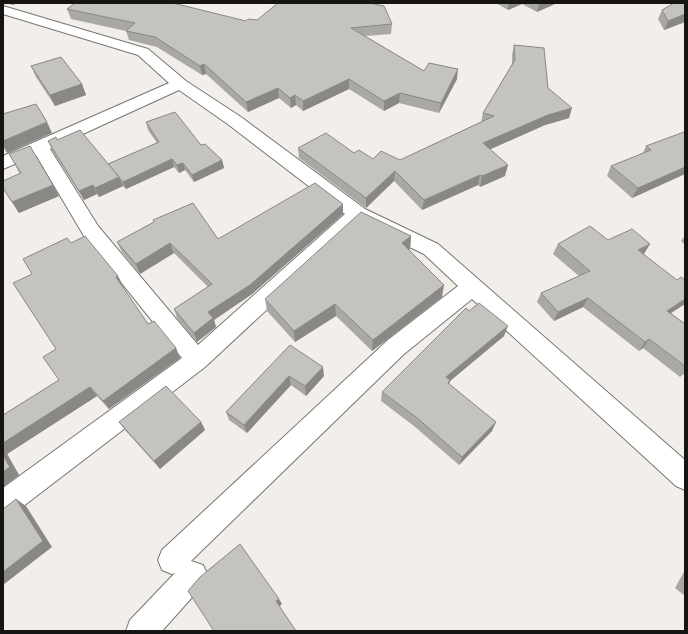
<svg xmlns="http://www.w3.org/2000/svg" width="688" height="634" font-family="Spectral,serif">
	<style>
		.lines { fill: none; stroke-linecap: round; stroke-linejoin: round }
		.minor-casing { stroke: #787672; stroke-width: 2 }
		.minor { fill: #fff; fill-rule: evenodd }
		.wall { fill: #a9a8a3 }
		.shaded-wall { fill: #8a8885 }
		.building { fill: #c5c3be; stroke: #8a8885 }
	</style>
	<rect width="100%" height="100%" fill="#f2efeb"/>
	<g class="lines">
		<!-- minor casing -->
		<g class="minor-casing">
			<path id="minor" d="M 3,6 L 148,49 L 186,81 L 241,117 L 365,209 L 438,244 L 685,460 L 685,490 L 676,486 L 472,299 L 404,354 L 191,561 L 203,565 L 208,575 L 203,585 L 162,631 L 126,631 L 130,620 L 175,573 L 172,574 L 162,570 L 158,560 L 162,550 L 388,340 L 458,286 L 424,254 L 360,223 L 205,367 L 13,514 L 3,518 L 3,488 L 182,358 L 84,236 L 36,155 L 3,169 L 3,156 L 169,83 L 138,55 L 3,14 ZM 179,90 L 229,125 L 345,214 L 198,345 L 98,226 L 50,149 Z"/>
		</g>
		<!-- minor -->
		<use href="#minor" class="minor"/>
	</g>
	<!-- wall -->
	<g class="wall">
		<polygon points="6,3 17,3 13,5"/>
		<polygon points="496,3 557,3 537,12 522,4 508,10"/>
		<polygon points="671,3 685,3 685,22 664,30 658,19 662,10 673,4"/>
		<polygon points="67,9 246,21 257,20 392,24 391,34 365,36 424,71 457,79 439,113 399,103 384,111 349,89 303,111 296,105 291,108 279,98 248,112 206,74 202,75 157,47 129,40 126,31 71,19"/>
		<polygon points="514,45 548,88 569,118 545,125 490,149 505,176 480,187 478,185 422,210 394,181 366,208 299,158 298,148 354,153 373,159 400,160 481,122 483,113 512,64 512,55"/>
		<polygon points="31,66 82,84 86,95 55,106 36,77"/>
		<polygon points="146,122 222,160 224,168 194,182 185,170 179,173 174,167 126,189 122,185 123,186 99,197 97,194 84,200 52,150 48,141 57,140 108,164 157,143 148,130"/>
		<polygon points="685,133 685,174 632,198 607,176 611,166 643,153 646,146"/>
		<polygon points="9,154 59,196 19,213 3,188 20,174"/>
		<polygon points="343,204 343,214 252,294 214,320 216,327 197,342 177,318 174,309 208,287 174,253 140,274 122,252 117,242 154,222 153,220 218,239"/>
		<polygon points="411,236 410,249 409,249 442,297 372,351 336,316 295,342 267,311 265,299"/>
		<polygon points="685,236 685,245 681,241"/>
		<polygon points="608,240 644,254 685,304 671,313 685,324 685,373 680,377 643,348 639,351 583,307 554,321 537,302 541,293 579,276 553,254 558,244"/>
		<polygon points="71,243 118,276 123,286 122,287 148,324 176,348 180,358 109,409 97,396 7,454 19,475 3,487 3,415 59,380 56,349 32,274"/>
		<polygon points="469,311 504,336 450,381 449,384 492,431 459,465 414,426 381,401 382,392"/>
		<polygon points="290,345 324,376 306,396 291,385 247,433 229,420 226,412"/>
		<polygon points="119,422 201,422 205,430 160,469 125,430"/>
		<polygon points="685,570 685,596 675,588"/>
	</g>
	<!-- shaded-wall -->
	<g class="shaded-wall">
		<polygon points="12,3 17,3 13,5"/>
		<polygon points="509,3 522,3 522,4 508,10"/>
		<polygon points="539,3 557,3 537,12"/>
		<polygon points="685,14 685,22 664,30 668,21"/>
		<polygon points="204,64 206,74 202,75 200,66"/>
		<polygon points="458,69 457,79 439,113 441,103"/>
		<polygon points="349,79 349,89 303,111 303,101"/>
		<polygon points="82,84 86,95 55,106 50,95"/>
		<polygon points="278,88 279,98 248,112 246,102"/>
		<polygon points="400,93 399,103 384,111 384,101"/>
		<polygon points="295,95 296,105 291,108 290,98"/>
		<polygon points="572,108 569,118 545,125 480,154 483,143 548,115"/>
		<polygon points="47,122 52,133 7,153 3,146 3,141"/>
		<polygon points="172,159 174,167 126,189 123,182"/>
		<polygon points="222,160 224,168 194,182 192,175"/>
		<polygon points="183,163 185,170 179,173 177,165"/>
		<polygon points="508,165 505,176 480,187 482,176"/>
		<polygon points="685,167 685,174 632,198 638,188"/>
		<polygon points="395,171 394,181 366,208 366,198"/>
		<polygon points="480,175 478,185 422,210 424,200"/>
		<polygon points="119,177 123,186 99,197 95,188"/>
		<polygon points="53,185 59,196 19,213 12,202"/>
		<polygon points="93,185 97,194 84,200 79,191"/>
		<polygon points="343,204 343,214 252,294 214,320 216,327 197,342 194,333 208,312"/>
		<polygon points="411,236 410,249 401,256 402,243"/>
		<polygon points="170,243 174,253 140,274 136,264"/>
		<polygon points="650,244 644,254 638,250"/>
		<polygon points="118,276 123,286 121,287 116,277"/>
		<polygon points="444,285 442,297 372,351 373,340"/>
		<polygon points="588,298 583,307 554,321 558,312"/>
		<polygon points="685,299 685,304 660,320 667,311"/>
		<polygon points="335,304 336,316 295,342 294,331"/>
		<polygon points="508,326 504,336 450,381 448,389 446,377"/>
		<polygon points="649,339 643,348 639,351 645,342"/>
		<polygon points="176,348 180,358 109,409 103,401"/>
		<polygon points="323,367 324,376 306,396 305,386"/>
		<polygon points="289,376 291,385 247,433 244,425"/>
		<polygon points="90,387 97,396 7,454 19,475 3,487 3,443"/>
		<polygon points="201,422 205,430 160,469 154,461"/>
		<polygon points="496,422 492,431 459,465 462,457"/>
		<polygon points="16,499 26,506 52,547 3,585 3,572"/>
		<polygon points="279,599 282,604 279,607 276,601"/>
	</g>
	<!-- building -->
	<g class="building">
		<polygon points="75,3 173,3 246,21 248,19 257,20 278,3 370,3 384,6 392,24 351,28 424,71 429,63 458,69 441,103 400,93 384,101 349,79 303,101 295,95 290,98 278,88 246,102 204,64 200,66 155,37 126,31 135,23 67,9"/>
		<polygon points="674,3 685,3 685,14 668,21 662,10"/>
		<polygon points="514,45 544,48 548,88 572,108 548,115 483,143 508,165 482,176 480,175 424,200 395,171 366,198 298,148 326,133 354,153 359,150 373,159 381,151 400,160 494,116 483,113 515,60"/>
		<polygon points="61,57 82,84 50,95 31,66"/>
		<polygon points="36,104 47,122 3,141 3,114"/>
		<polygon points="175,112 201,145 205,144 222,160 192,175 183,163 177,165 172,159 123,182 108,164 159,142 146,122"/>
		<polygon points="80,130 119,177 95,188 93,185 79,191 48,141 56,137 57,140"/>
		<polygon points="684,132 685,133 685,167 638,188 611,166 651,150 646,146"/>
		<polygon points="30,146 53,185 12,202 3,188 3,181 21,173 9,154"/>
		<polygon points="315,183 343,204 250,285 208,312 213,318 194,333 174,309 212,284 170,243 136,264 117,242 154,222 153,220 193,203 218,239"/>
		<polygon points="361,212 411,236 402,243 444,285 373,340 335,304 294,331 265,299"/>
		<polygon points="590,226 608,240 632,229 650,244 638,250 677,280 681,277 685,280 685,299 667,311 685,324 685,366 649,339 645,342 588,298 558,312 541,293 590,271 558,244"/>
		<polygon points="85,236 118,276 116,277 148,324 154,321 176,348 103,401 90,387 3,443 3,415 59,380 43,357 56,349 13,283 32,274 23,259 67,238 71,243"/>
		<polygon points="479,303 508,326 446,377 450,380 448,383 496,422 462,457 416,417 382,392 466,308 469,311"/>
		<polygon points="290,345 323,367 305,386 289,376 244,425 226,412"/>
		<polygon points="166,386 201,422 154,461 119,422"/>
		<polygon points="3,455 10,467 3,472"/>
		<polygon points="16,499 43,541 3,572 3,509"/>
		<polygon points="240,544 279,599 276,601 296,631 214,631 188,591 200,577"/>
	</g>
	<!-- border -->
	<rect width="688" height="634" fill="none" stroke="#161513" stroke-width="8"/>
</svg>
